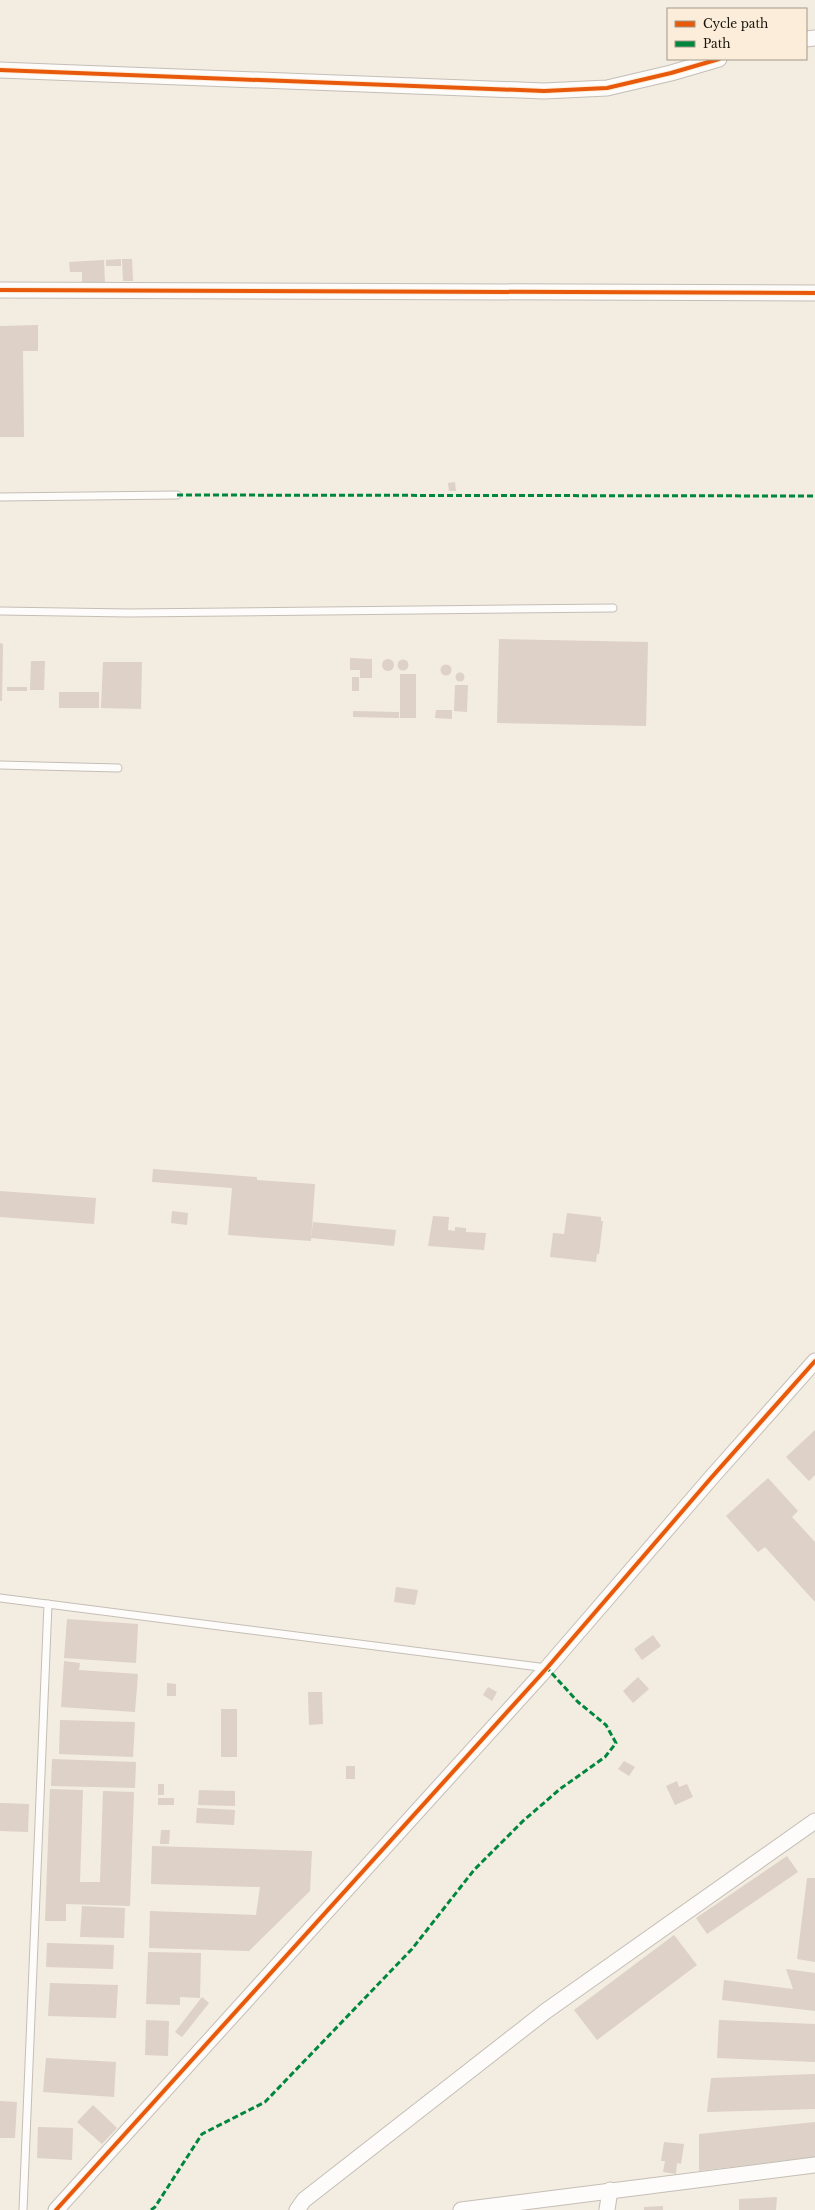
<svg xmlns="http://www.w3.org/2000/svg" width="815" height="2210" font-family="'Libre Baskerville',serif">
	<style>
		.building { fill: #ded1c7 }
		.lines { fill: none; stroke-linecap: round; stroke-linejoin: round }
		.service-casing { stroke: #c4beb6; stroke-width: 9 }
		.minor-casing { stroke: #c4beb6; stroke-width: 17 }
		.service { stroke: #fdfcfa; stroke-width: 7 }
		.minor { stroke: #fdfcfa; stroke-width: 15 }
		.quiet { stroke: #00873e; stroke-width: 3; stroke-dasharray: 6 3; stroke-linecap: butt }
		.cycleway-casing { stroke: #fbedd9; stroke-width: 6 }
		.cycleway { stroke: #e8590c; stroke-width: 4 }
	</style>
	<rect width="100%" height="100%" fill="#f3ece1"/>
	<!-- building -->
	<g class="building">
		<polygon points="121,259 121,266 106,266 106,260"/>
		<polygon points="122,259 132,259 133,281 123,281"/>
		<polygon points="104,260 105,284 82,285 82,272 70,272 69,262"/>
		<polygon points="38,325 38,351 23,351 24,437 0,437 0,326"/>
		<polygon points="455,482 456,491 449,491 448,483"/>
		<polygon points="499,639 648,642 646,726 497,723"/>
		<polygon points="0,643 3,644 2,701 0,701"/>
		<polygon points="350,658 372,659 372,678 360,678 360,670 350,670"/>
		<circle cx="388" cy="665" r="6"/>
		<circle cx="403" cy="665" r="5.5"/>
		<polygon points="31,661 45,661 44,690 30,690"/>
		<polygon points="103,662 142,662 141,709 101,708"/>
		<circle cx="446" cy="670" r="5.5"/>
		<circle cx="460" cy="677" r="4.5"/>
		<rect x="400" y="674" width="16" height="44"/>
		<rect x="352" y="677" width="7" height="14"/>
		<polygon points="455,685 468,685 467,712 454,711"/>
		<rect x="7" y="687" width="20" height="4"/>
		<rect x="59" y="692" width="40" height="16"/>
		<polygon points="436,710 452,710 452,719 435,718"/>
		<polygon points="353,711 399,712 399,718 353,717"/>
		<polygon points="153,1169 257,1177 257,1180 315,1184 311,1241 228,1235 232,1188 152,1182"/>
		<polygon points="0,1191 96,1198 94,1224 0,1217"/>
		<polygon points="172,1211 188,1213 187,1225 171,1223"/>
		<polygon points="567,1213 601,1217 601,1221 603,1221 599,1254 597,1254 596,1262 550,1257 553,1233 564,1234"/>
		<polygon points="433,1216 449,1217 448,1230 455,1231 455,1227 466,1228 466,1232 486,1233 484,1250 428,1246"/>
		<polygon points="313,1222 396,1230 394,1246 311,1238"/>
		<polygon points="815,1430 815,1475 809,1481 786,1457"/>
		<polygon points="768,1478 798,1511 792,1517 815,1542 815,1602 765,1547 758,1552 726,1516"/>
		<polygon points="396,1587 418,1590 415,1605 394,1602"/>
		<polygon points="67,1619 138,1624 136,1663 64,1658"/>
		<polygon points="653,1635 661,1646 642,1660 634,1649"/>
		<polygon points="64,1661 80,1663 79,1670 138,1674 135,1712 61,1707"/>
		<polygon points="638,1677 649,1689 633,1703 623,1691"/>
		<polygon points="167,1683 176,1684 176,1696 167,1696"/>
		<polygon points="488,1687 497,1692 492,1701 483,1695"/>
		<polygon points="308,1692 322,1692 323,1724 309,1725"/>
		<rect x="221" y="1709" width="16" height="48"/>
		<polygon points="60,1720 135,1722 133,1757 59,1754"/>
		<polygon points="52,1759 136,1762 135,1788 51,1786"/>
		<polygon points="624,1761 635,1767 629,1776 618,1769"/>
		<rect x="346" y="1766" width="9" height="13"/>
		<polygon points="677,1781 679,1787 687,1784 693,1797 675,1805 666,1786"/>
		<rect x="158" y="1784" width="6" height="11"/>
		<polygon points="50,1789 83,1790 80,1882 100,1882 103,1791 134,1792 130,1906 66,1904 66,1921 45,1921"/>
		<polygon points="199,1790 235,1791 235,1806 198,1805"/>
		<rect x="158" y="1798" width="16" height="7"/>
		<polygon points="0,1803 29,1804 28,1832 0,1831"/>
		<polygon points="197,1808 235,1810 234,1825 196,1823"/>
		<polygon points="161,1830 170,1830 169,1844 160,1844"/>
		<polygon points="152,1846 312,1851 310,1891 249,1951 149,1948 150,1911 256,1915 260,1887 151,1884"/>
		<polygon points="787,1856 798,1872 707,1934 696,1918"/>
		<polygon points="807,1878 815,1878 815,1962 797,1959"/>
		<polygon points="82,1906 125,1908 124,1938 80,1937"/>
		<polygon points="674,1935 697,1965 597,2040 574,2010"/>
		<polygon points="47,1943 114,1945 113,1969 46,1967"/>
		<polygon points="148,1952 201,1953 200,1998 180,1997 180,2005 146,2004"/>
		<polygon points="786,1969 815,1973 815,2011 722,2000 724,1980 793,1989"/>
		<polygon points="50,1983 118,1985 116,2018 48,2016"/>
		<polygon points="202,1997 209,2003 182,2037 175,2032"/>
		<polygon points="146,2020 169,2021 168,2056 145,2055"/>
		<polygon points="719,2020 815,2024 815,2062 717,2058"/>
		<polygon points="46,2058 116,2062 114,2097 43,2092"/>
		<polygon points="815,2074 815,2109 707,2112 711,2078"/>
		<polygon points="0,2101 17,2102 15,2138 0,2138"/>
		<polygon points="93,2105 117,2128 102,2144 77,2122"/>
		<polygon points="815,2122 815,2157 699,2171 699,2134"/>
		<polygon points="38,2127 73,2128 72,2160 37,2158"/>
		<polygon points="664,2142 684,2144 681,2164 677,2163 676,2174 663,2172 665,2161 661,2161"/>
		<polygon points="777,2197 776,2210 739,2210 739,2199"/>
		<polygon points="663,2206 663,2210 644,2210 644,2207"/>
	</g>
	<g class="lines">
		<!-- service casing -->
		<g class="service-casing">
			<g id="service">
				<polyline points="0,497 177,495"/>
				<polyline points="0,611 129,613 613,608"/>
				<polyline points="0,765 118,768"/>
				<polyline points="0,1598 547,1668"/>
				<polyline points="23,2210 48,1604"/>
			</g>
		</g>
		<!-- minor casing -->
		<g class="minor-casing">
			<g id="minor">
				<polyline points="806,39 815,38"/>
				<polyline points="0,70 544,91 607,88 671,73 719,59"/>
				<polyline points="0,290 815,293"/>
				<polyline points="56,2210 547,1668 711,1478 815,1361"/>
				<polyline points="297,2210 304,2200 546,2011 815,1821"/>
				<polyline points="461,2210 815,2165"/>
				<polyline points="607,2210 610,2190"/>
			</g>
		</g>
		<!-- service -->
		<use href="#service" class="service"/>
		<!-- minor -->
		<use href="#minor" class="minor"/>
		<!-- quiet -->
		<g class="quiet">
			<polyline points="177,495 815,496"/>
			<polyline points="151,2210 155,2207 202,2134 265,2102 412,1949 474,1870 523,1821 560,1789 605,1757 616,1743 606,1725 578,1702 547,1668"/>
		</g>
		<!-- cycleway casing -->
		<g class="cycleway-casing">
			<g id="cycleway">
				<polyline points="0,70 544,91 607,88 671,73 719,59"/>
				<polyline points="0,290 815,293"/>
				<polyline points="56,2210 547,1668 711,1478 815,1361"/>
			</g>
		</g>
		<!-- cycleway -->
		<use href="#cycleway" class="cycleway"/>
	</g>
	<!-- legend -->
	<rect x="667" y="8" width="140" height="52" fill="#fbedd9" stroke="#a19788"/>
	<rect x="675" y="21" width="20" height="6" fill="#e8590c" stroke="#a19788"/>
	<text x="703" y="28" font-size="12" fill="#19150e">Cycle path</text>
	<rect x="675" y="41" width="20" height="6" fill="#00873e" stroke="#a19788"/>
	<text x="703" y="48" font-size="12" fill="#19150e">Path</text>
</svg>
